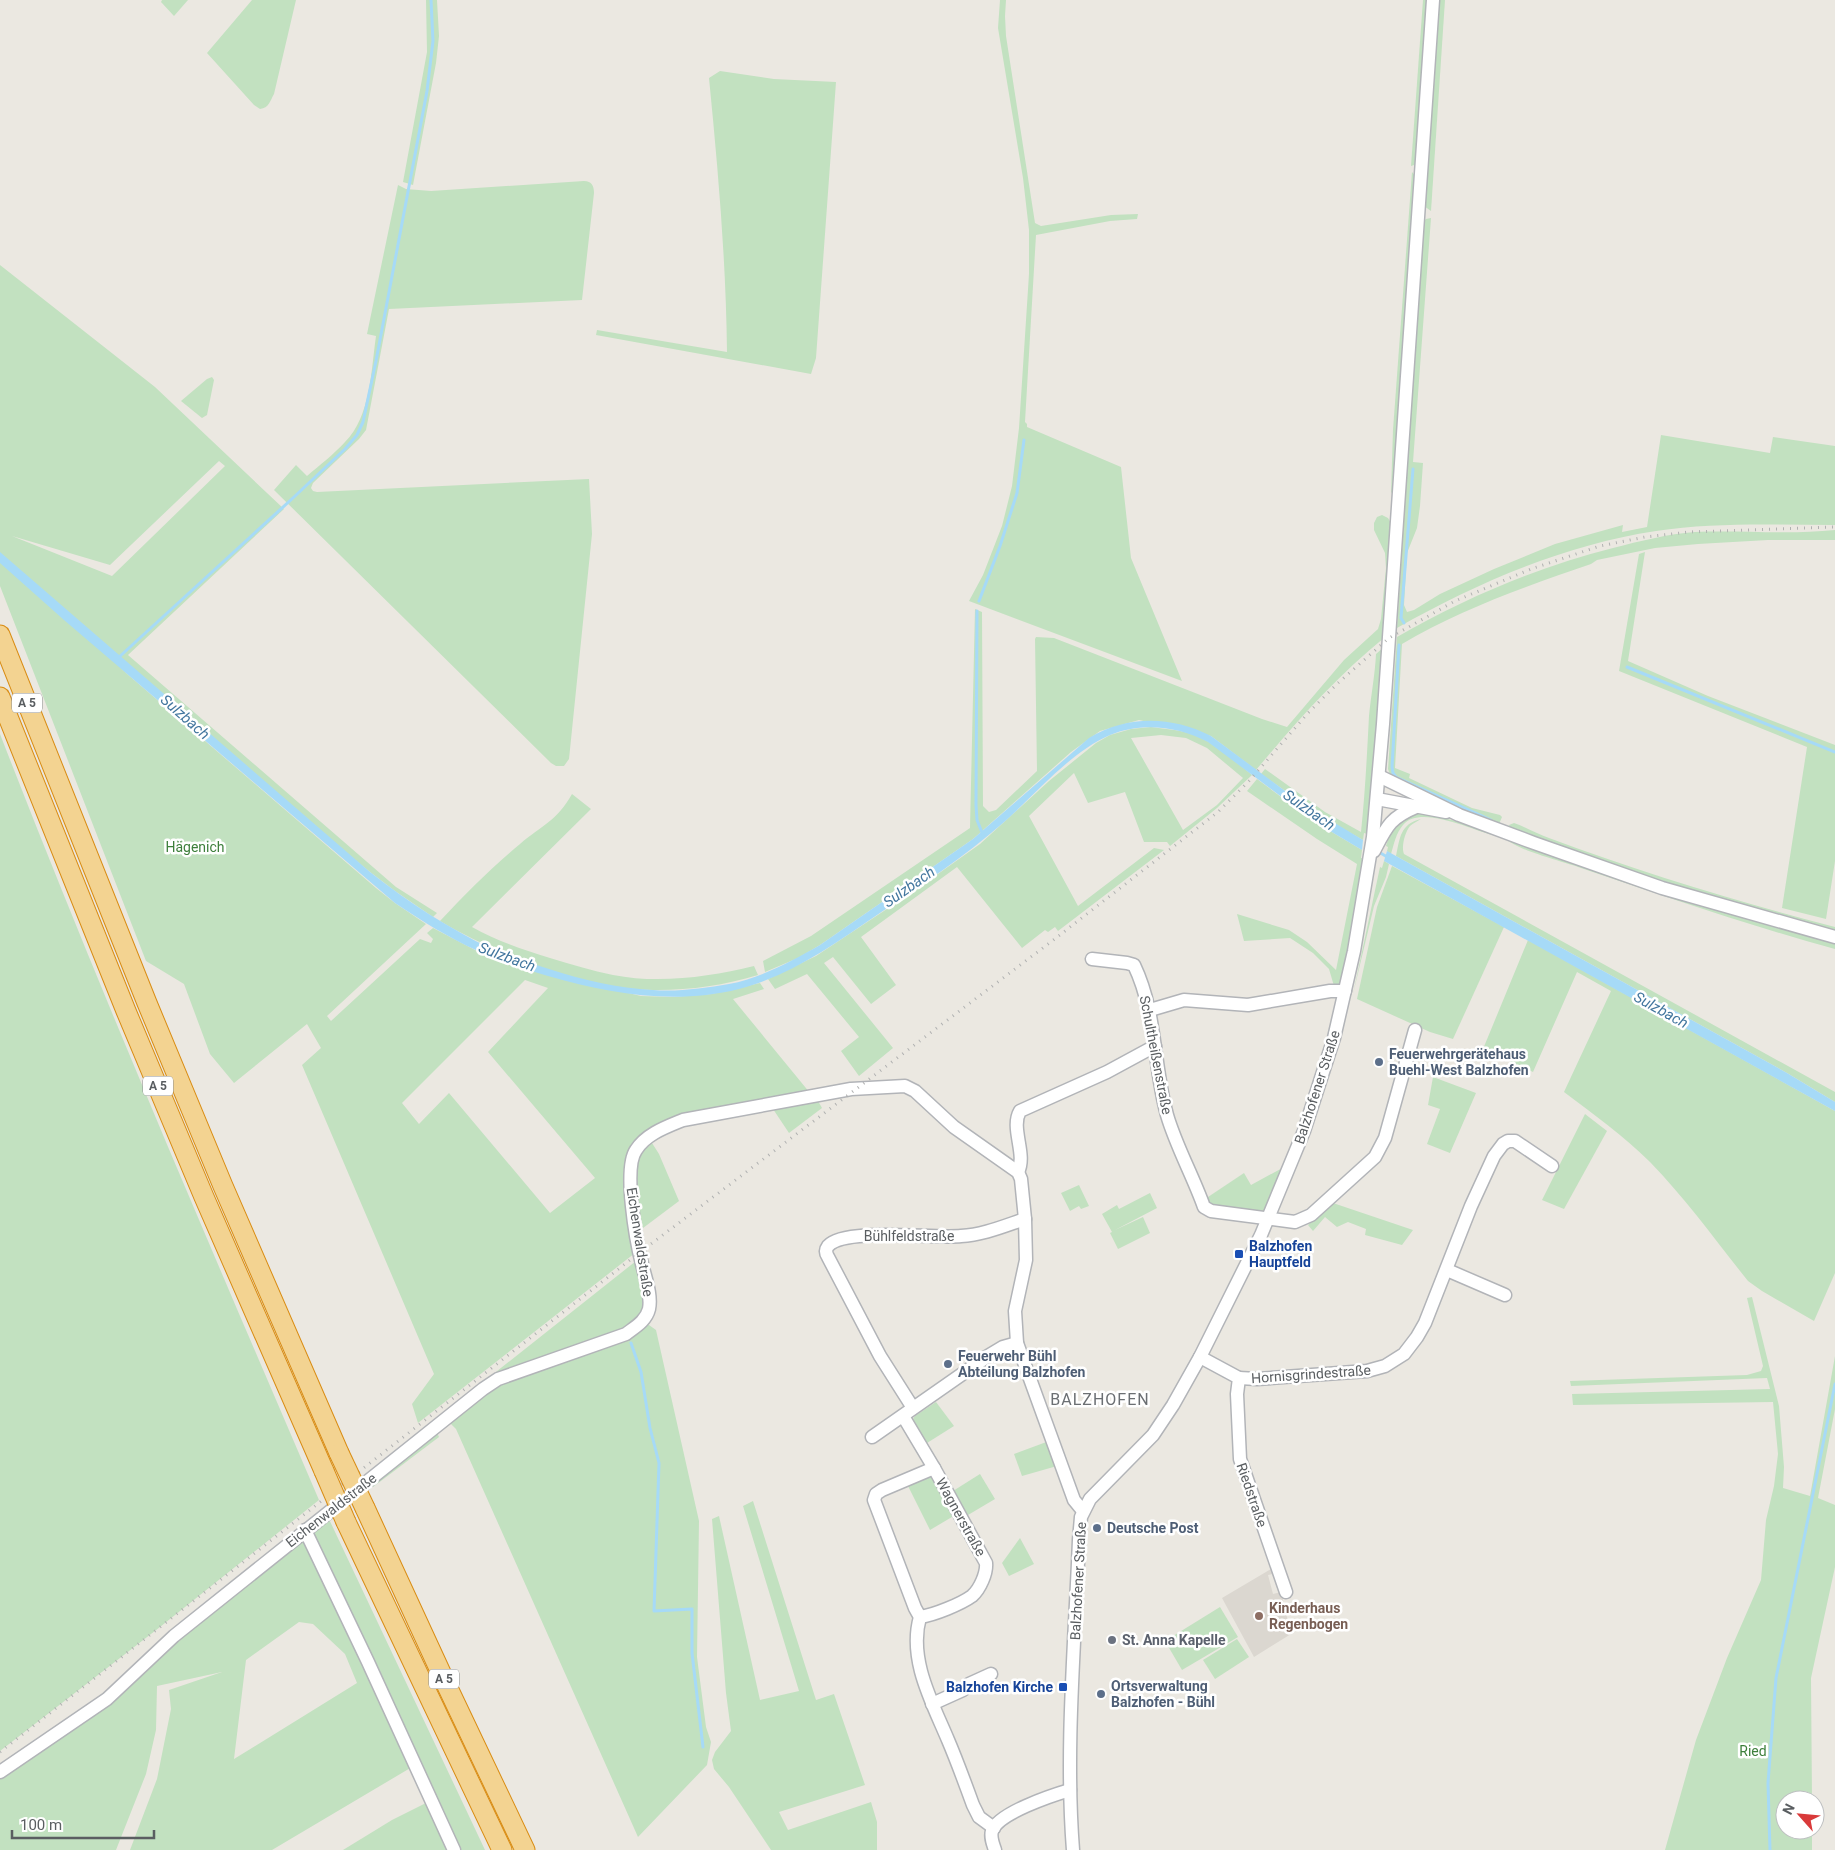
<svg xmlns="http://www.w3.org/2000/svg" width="1835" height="1850" font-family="Roboto,sans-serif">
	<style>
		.education { fill: #dbd7d0 }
		.green { fill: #c2e1c0; fill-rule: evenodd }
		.water { fill: #a6daf7 }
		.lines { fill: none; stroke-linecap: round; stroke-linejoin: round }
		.stream { stroke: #a6daf7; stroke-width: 3 }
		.minor-casing { stroke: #b2b4b8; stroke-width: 15 }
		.highway-casing { stroke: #d98c13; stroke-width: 21 }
		.minor { stroke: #fff; stroke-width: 12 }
		.highway { stroke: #f3d391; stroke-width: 19 }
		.rail { stroke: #b0b1b1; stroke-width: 3; stroke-dasharray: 1 6; stroke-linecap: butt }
		.highway-bridge-casing { stroke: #d98c13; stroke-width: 21; stroke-linecap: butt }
		.highway-bridge { stroke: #f3d391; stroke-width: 19 }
		.service-dot { fill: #5c6f8a; stroke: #fff; stroke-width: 2 }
		.transit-dot { fill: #1a4fb4; stroke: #fff; stroke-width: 2 }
		.education-dot { fill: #8d6e63; stroke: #fff; stroke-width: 2 }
		.worship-dot { fill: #6b7280; stroke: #fff; stroke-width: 2 }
		.labels { text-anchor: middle; stroke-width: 5; stroke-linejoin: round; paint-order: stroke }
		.shield { fill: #fff; stroke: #8c8e90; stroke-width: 1 }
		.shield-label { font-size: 12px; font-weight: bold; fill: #5a5e61 }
		.park-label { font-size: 14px; fill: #3d7f3b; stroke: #fff }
		.service-label { font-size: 14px; font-weight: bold; fill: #4e5e75; stroke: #fff; text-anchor: start }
		.street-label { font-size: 14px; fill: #5a5e61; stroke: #fff }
		.transit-label { font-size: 14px; font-weight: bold; fill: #164399; stroke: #fff; text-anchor: start }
		.education-label { font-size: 14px; font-weight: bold; fill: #785e54; stroke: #fff; text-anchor: start }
		.worship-label { font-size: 14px; font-weight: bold; fill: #5b616d; stroke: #fff; text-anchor: start }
		.water-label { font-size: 15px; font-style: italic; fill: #42769e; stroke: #fff }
		.quarter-label { font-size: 16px; letter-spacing: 1px; fill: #6b6f73; stroke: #fff }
	</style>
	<rect width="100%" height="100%" fill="#ebe8e1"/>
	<!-- education -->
	<polygon class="education" points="1271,1569 1273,1574 1268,1575 1273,1594 1281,1592 1291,1634 1254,1657 1222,1598"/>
	<!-- green -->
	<g class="green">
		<polygon points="162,0 188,0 174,16 161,2"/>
		<path d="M 252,0 L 296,0 L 274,94 C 270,101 269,108 260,109 L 254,105 L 207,53 Z"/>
		<polygon points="426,0 437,0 439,36 436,63 413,185 403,182 427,52"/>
		<polygon points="1000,0 1006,0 1005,16 1006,36 1035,223 1041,226 1111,215 1138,214 1137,219 1110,221 1036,235 1025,422 1027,424 1027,427 1121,467 1131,558 1182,681 969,601 983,575 1002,526 1012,486 1019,428 1029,274 1029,230 1023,178 998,28"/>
		<polygon points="1423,0 1429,0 1417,164 1411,166"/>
		<polygon points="1438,0 1445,0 1431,211 1424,206"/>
		<path d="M 720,71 L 774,79 L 836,82 L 816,358 L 811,374 L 596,335 L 597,330 L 727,352 C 726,260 718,169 709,78 Z"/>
		<polygon points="1412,172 1416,177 1393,491 1391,493 1393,430"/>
		<path d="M 584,181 C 592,181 594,186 594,193 L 582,300 L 389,309 L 366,430 L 359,439 L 313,483 L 311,488 L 313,491 L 317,492 L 589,479 L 592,534 L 569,759 L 564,766 L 556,766 L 551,763 L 274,490 L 296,465 L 307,476 C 320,465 334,454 345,442 C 371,416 371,370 376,336 L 367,334 L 398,185 L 406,189 L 431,191 Z"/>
		<path d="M 1431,218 L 1413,462 L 1423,463 L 1420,506 L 1417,528 L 1407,553 L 1404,605 L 1407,612 L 1414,610 L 1440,594 L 1494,569 L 1555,544 L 1623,525 L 1622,532 L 1647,527 L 1661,435 L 1770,453 L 1773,437 L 1835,446 L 1835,525 C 1776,525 1715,522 1656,531 C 1564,545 1477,583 1397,628 L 1423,222 L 1426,219 Z"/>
		<path d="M 0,265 L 155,387 L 284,509 L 128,655 L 396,887 L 437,913 L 433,917 L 395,891 L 370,872 L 119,667 L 376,888 L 395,903 L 426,924 L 327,1016 L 331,1021 L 420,939 L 431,943 L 433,939 L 427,933 L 433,928 L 477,951 L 523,968 L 641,996 L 674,997 L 711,994 L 760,983 L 764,989 L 733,999 L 810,1093 L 706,1111 L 635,1144 L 635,1253 L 418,1423 L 412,1404 L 434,1374 L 302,1065 L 321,1048 L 307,1024 L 234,1083 L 210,1054 L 184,984 L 146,961 L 0,586 ZM 219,461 L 225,466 L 112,576 L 12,536 L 110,565 ZM 525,980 L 548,988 L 488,1052 L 595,1178 L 550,1213 L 449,1093 L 419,1124 L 402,1103 Z"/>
		<polygon points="212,377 214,380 207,415 202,418 181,401 207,379"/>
		<path d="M 1382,515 L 1388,518 L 1391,523 L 1385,637 C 1335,678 1297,721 1256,770 L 1211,736 L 1139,720 L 1100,731 L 1071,752 L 973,839 L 820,945 L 798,958 L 765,972 L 763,961 L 811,936 L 970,828 L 975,609 L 982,612 L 983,806 L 989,812 L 996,810 L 1037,771 L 1035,639 L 1036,637 L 1054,638 L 1262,719 L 1287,727 L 1344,660 L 1378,629 L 1381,619 L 1386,568 L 1385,553 L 1374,530 L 1374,523 L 1377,517 Z"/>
		<path d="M 1835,530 L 1835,540 L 1768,540 L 1698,544 L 1655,548 L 1597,560 L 1591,564 C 1527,586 1461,609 1402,644 L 1395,768 L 1410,774 L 1409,778 L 1472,808 L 1500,815 L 1502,817 L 1499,824 L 1471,814 L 1390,775 L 1388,769 L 1397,637 C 1465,598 1538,567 1613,548 C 1640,541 1668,534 1695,532 C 1742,530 1788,535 1835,530 Z"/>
		<polygon points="1645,552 1628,661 1708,696 1835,745 1835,861 1826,919 1782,908 1807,747 1619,671 1639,554"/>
		<path d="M 1384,647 L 1367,834 L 1364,833 L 1363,840 L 1324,818 L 1261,774 L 1265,769 L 1325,812 L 1361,832 C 1365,794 1367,755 1369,716 C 1371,695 1375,675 1376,654 Z"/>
		<path d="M 1151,727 C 1166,729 1183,730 1197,736 C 1218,745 1235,761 1252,775 L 1217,808 L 1170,846 L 1167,842 L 1144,842 L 1125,792 L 1088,803 L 1074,773 L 1029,816 L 1078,906 L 1154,848 L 1164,850 L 1058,931 L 1055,927 L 1048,932 L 1045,930 L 1022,948 L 957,867 L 861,937 L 896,985 L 871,1004 L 833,957 L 824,963 L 893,1048 L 859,1076 L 841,1051 L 859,1037 L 807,974 L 775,989 L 768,979 L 816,956 L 914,891 L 980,844 L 1049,781 L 1096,743 L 1110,735 L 1131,729 ZM 1161,735 L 1186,738 L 1207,748 L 1243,778 L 1217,805 L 1183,830 L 1131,738 Z"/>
		<path d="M 0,734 C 100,992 210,1246 319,1500 L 160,1627 L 0,1751 Z"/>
		<polygon points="1257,779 1315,822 1362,850 1361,858 1363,858 1358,909 1340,985 1334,986 1329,969 1313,953 1290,938 1244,941 1237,914 1289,930 1307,942 1336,970 1357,864 1317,839 1247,791"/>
		<path d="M 572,794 L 591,809 L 472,927 C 497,941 524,950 550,958 C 571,964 592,971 613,975 C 659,984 709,977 754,966 L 758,975 C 725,985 692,990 657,990 C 590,991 497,955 440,921 C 465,894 492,867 520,844 C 542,825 557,821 572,794 Z"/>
		<path d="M 1418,813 L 1452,820 L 1495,834 L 1496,836 C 1473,831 1421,804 1403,825 C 1396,833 1394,844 1391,854 L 1387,851 L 1388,847 L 1386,846 C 1393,825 1399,821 1418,813 Z"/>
		<path d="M 1421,819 C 1418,821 1413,823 1410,826 C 1405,832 1401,847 1404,854 L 1835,1092 L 1835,1102 L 1787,1073 L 1396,856 C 1400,838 1400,824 1421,819 Z"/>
		<path d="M 1514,823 C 1526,827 1537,834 1549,838 C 1643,873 1738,902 1835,927 L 1835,932 L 1677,888 L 1510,829 L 1509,825 Z"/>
		<path d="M 1505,838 L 1835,943 L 1835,949 C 1748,925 1663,896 1578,867 C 1561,861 1516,850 1505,838 Z"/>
		<polygon points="1384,861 1389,864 1386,877 1374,906 1353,994 1380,867 1382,868"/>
		<polygon points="1392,866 1504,927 1453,1039 1430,1032 1357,999 1377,907"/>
		<path d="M 1528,940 L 1835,1111 L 1835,1273 L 1814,1321 L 1762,1291 L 1748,1281 C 1716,1241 1686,1199 1650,1162 C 1624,1136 1593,1114 1564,1092 L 1611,991 L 1577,972 L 1533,1072 L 1483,1049 Z"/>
		<polygon points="1433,1077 1476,1093 1450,1153 1427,1144 1440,1109 1428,1105"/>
		<polygon points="818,1101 822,1108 789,1133 773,1109"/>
		<polygon points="1585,1114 1607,1131 1564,1209 1542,1200"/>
		<path d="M 652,1143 L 659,1154 L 679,1201 L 643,1228 C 639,1208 629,1169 643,1151 C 646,1148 650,1146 652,1143 Z"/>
		<polygon points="1286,1166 1266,1212 1208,1205 1205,1199 1244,1173 1251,1185"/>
		<polygon points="1079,1185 1089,1206 1081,1209 1079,1206 1070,1211 1061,1193"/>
		<polygon points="1150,1193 1157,1208 1115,1230 1143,1217 1150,1233 1118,1249 1110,1233 1112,1232 1102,1214 1117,1205 1119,1209"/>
		<polygon points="1333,1203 1413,1230 1402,1245 1365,1235 1366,1229 1348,1222 1337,1227 1325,1217 1313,1231 1308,1225"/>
		<path d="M 636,1261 C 640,1276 650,1301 640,1316 C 637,1320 633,1324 629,1328 L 477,1387 Z"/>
		<polygon points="1752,1297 1779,1406 1784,1467 1783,1488 1810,1496 1835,1356 1835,1409 1818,1498 1835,1505 1835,1567 1811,1678 1812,1800 1785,1800 1785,1830 1812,1830 1812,1850 1665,1850 1696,1740 1727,1658 1761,1580 1766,1520 1774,1486 1778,1454 1773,1402 1573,1405 1572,1394 1770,1389 1767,1378 1571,1386 1570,1381 1747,1375 1761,1371 1763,1366 1747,1298"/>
		<polygon points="643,1325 649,1325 656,1330 699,1521 697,1657 706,1727 711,1742 707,1765 638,1837 456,1429 450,1423 498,1382"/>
		<polygon points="936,1402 954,1426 927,1443 913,1419 915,1416"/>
		<polygon points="436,1430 439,1437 373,1487 370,1483"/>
		<polygon points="1049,1441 1057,1466 1022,1476 1014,1454"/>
		<polygon points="980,1474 995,1499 968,1515 953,1491"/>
		<polygon points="930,1475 936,1478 957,1514 930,1530 908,1486"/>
		<polygon points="753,1501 816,1700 834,1694 865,1785 779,1812 788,1830 871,1802 877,1822 877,1850 771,1850 729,1787 714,1769 712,1760 715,1752 731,1731 726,1693 712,1519 719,1516 760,1700 799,1691 743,1506"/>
		<path d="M 328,1517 L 485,1850 L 458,1850 L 412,1767 L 272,1850 L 130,1850 L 157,1779 L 171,1709 L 169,1690 L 222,1672 L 157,1686 L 156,1730 L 146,1774 L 116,1850 L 0,1850 L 0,1778 L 161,1654 L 276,1555 L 313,1536 L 314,1531 ZM 299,1622 L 313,1624 L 345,1654 L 357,1683 L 234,1759 L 246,1660 Z"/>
		<polygon points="1020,1538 1034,1564 1009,1576 1002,1563"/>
		<polygon points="1220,1607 1238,1637 1182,1670 1165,1641"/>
		<polygon points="1237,1639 1249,1657 1215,1679 1203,1660"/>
		<polygon points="426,1803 429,1804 451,1850 343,1850 392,1820"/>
	</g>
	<!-- water -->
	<g class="water">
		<path d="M 0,552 L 370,872 C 408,902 448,928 492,949 C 510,957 530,963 549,969 C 583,980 618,988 653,990 C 678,992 705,988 729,984 C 761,978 792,961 820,945 L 973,839 L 1089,738 C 1128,715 1171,716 1211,736 L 1300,802 L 1363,840 L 1362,850 L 1315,822 L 1208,742 C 1178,726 1141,722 1110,735 C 1069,753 1036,794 1003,823 C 964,857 920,886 877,915 C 833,945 790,976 739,989 C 675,1005 610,994 548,976 C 525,969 501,962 478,951 C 449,938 422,921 395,903 L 64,620 L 0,563 Z"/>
		<polygon points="1387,851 1787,1073 1835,1102 1835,1111 1384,861"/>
	</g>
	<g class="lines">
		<!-- stream -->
		<g class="stream">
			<polyline points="979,601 1000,546 1017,493 1024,440"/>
			<polyline points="977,611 976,805 977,820 983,835"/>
			<polyline points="1404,623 1401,618 1413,469"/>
			<polyline points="1399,645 1392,767 1393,773 1396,777 1491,820"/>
			<polyline points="118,658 294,497 345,449 357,435 363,422 376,361 427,91 433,41 431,0"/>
			<polyline points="1627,667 1835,752"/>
			<polyline points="1377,851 1389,858"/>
			<polyline points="631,1343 641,1372 650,1428 659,1463 654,1611 692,1609 692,1653 703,1747"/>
			<polyline points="1770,1850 1768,1783 1776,1678 1835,1384"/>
		</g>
		<!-- minor casing -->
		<g class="minor-casing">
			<g id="minor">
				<polyline points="1379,776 1459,815 1534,843 1662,888 1835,937"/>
				<polyline points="1377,799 1446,812"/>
				<path d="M 1374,851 C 1387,826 1390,818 1416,807"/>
				<path d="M 1092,959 L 1127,963 L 1134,965 C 1157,1013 1153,1065 1167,1115 C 1176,1146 1193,1176 1204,1207 L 1211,1211 L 1295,1222 L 1311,1215 L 1375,1157 L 1385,1138 L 1415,1030"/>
				<polyline points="1150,1010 1184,1000 1248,1005 1330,991 1345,991"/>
				<path d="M 1018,1172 C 1027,1154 1010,1128 1020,1111 L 1107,1072 L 1155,1046"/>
				<polyline points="1447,1270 1505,1295"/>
				<polyline points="1200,1357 1239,1378 1237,1394 1240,1459 1286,1592"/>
				<polyline points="1239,1378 1257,1379 1367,1371 1385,1366 1404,1354 1417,1337 1425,1323 1471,1206 1494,1156 1503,1144 1508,1141 1515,1141 1552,1166"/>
				<path d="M 913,1408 L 880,1356 L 828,1257 C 826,1254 825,1250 828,1246 C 845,1227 934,1239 961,1236 C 983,1235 1004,1226 1025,1219"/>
				<path d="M 903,1416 L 934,1468 L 986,1563 C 987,1573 980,1589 972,1596 C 961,1604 934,1615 920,1617"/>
				<polyline points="872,1437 988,1356 1003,1347 1017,1343"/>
				<path d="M 934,1468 L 882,1490 L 876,1494 L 874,1500 L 915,1608 L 920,1617 C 908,1659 932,1702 948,1740 C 957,1761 965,1783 973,1805 L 979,1817 L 994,1828"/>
				<polyline points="305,1530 368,1662 454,1850"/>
				<polyline points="932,1704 963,1690 969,1684 991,1674"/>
				<path d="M 0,1772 L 107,1699 L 174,1636 L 483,1389 L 498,1379 L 626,1334 C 635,1327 646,1321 649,1309 C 652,1295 645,1277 642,1264 C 636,1241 623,1168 636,1150 C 646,1134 666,1127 683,1120 L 851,1089 L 905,1086 L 915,1091 L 954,1127 L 1018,1172 L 1021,1179 L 1025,1219 L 1026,1260 L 1015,1311 L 1017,1343 L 1074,1500 L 1083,1511"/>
				<path d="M 995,1850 C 993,1844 990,1837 992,1831 C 998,1813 1053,1795 1070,1790"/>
				<path d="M 1073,1850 C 1065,1749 1075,1642 1079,1540 L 1081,1517 L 1090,1499 L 1153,1435 L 1173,1405 L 1200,1357 L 1261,1235 L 1304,1131 L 1334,1038 L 1354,951 L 1373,837 L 1383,724 L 1433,0"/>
			</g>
		</g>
		<!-- highway casing -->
		<g class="highway-casing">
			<g id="highway">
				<polyline points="0,635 147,1003 223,1186 339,1453"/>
				<polyline points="0,697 126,1011 204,1197 324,1471"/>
				<polyline points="365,1508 448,1688 525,1850"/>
				<polyline points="346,1522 502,1850"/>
			</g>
		</g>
		<!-- minor -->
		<use href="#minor" class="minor"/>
		<!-- highway -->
		<use href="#highway" class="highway"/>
		<!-- rail -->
		<polyline class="rail" points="0,1752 639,1253 1056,938 1218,812 1249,781 1308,713 1338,683 1389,638 1455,601 1531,569 1600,546 1645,537 1689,532 1835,527"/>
		<!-- highway-bridge casing -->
		<g class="highway-bridge-casing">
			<g id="highway-bridge">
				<polyline points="339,1453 365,1508"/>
				<polyline points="324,1471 346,1522"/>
			</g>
		</g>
		<!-- highway-bridge -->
		<use href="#highway-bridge" class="highway-bridge"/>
	</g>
	<!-- markers -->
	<g class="service-dot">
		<circle cx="1379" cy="1062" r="5"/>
		<circle cx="948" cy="1364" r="5"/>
		<circle cx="1097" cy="1528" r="5"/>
		<circle cx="1101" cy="1694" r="5"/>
	</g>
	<g class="transit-dot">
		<rect x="1234" y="1249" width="10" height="10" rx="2.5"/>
		<rect x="1058" y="1682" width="10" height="10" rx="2.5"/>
	</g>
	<circle class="education-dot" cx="1259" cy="1616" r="5"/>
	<circle class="worship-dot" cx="1112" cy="1640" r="5"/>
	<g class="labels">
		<!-- shield labels -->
		<g class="shield">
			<rect x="12" y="693.5" width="30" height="19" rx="4"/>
			<rect x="143" y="1076.5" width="30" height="19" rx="4"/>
			<rect x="429" y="1669.5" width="30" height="19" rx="4"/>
		</g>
		<g class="shield-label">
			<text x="27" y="707">A 5</text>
			<text x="158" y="1090">A 5</text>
			<text x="444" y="1683">A 5</text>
		</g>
		<!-- park labels -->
		<g class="park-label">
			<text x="195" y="852">Hägenich</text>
			<text x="1753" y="1756">Ried</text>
		</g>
		<!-- service labels -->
		<g class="service-label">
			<text x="1389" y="1059">Feuerwehrgerätehaus<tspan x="1389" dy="16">Buehl-West Balzhofen</tspan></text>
			<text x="958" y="1361">Feuerwehr Bühl<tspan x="958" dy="16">Abteilung Balzhofen</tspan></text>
			<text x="1107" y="1533">Deutsche Post</text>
			<text x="1111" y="1691">Ortsverwaltung<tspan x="1111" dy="16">Balzhofen - Bühl</tspan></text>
		</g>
		<!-- street labels -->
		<g class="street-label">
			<text transform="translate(1156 1055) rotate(79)" y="5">Schultheißenstraße</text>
			<text transform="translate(1317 1087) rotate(-72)" y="5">Balzhofener Straße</text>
			<text x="909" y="1241">Bühlfeldstraße</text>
			<text transform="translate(640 1242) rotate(81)" y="5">Eichenwaldstraße</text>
			<text transform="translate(1311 1374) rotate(-4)" y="5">Hornisgrindestraße</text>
			<text transform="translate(1252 1495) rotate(71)" y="5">Riedstraße</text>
			<text transform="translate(331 1510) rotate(-38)" y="5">Eichenwaldstraße</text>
			<text transform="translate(961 1517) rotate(61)" y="5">Wagnerstraße</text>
			<text transform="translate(1078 1581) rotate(-87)" y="5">Balzhofener Straße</text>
		</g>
		<!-- transit labels -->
		<g class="transit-label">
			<text x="1249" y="1251">Balzhofen<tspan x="1249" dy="16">Hauptfeld</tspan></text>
			<text x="1053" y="1692" text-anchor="end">Balzhofen Kirche</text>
		</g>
		<!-- education labels -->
		<g class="education-label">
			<text x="1269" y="1613">Kinderhaus<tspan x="1269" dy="16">Regenbogen</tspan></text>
		</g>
		<!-- worship labels -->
		<g class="worship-label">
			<text x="1122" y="1645">St. Anna Kapelle</text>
		</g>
		<!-- water labels -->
		<g class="water-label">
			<text transform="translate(185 717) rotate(41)" y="5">Sulzbach</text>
			<text transform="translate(1309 810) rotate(35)" y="5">Sulzbach</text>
			<text transform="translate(909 887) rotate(-35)" y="5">Sulzbach</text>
			<text transform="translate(507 957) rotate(20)" y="5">Sulzbach</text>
			<text transform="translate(1661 1010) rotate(29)" y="5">Sulzbach</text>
		</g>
		<!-- quarter labels -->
		<g class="quarter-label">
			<text x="1100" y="1405">BALZHOFEN</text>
		</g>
	</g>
	<!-- north arrow -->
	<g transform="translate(1800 1815) rotate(297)"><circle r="24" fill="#ffffff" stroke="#bdbfc0"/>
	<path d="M0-4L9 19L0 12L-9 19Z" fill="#d93a3a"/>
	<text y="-8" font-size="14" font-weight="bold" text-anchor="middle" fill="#5a5e61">N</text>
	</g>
	<!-- scale -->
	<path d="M12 1830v8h142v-8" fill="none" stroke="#5a5e61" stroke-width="2.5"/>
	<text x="20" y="1830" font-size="15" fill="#5a5e61" stroke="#ffffff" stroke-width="4" paint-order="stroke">100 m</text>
</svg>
